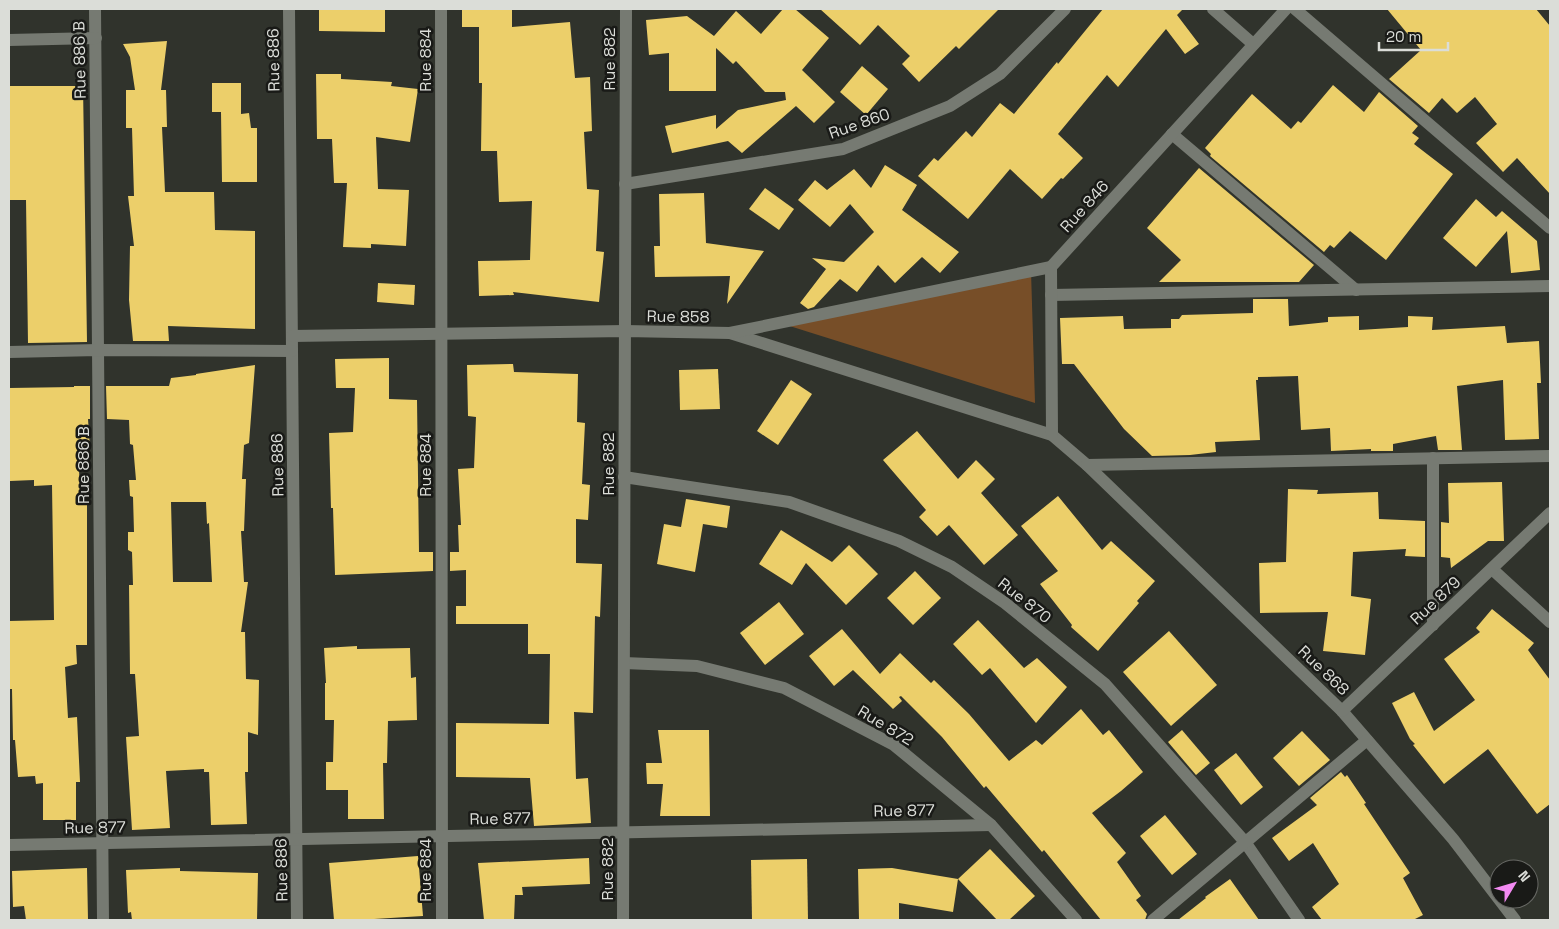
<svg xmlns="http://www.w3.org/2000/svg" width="1559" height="929" font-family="'Space Grotesk',sans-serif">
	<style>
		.green { fill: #774e28 }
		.building { fill: #eccf6a; fill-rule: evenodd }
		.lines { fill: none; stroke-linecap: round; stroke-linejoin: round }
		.street { stroke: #767a72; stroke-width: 12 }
		.labels { text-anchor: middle; stroke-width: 5; stroke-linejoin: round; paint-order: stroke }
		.street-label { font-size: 16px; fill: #dbddd8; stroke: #191a17 }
	</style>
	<rect width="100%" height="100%" fill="#30332c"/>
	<!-- green -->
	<polygon class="green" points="1031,271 1035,403 780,323"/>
	<!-- building -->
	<g class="building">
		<polygon points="319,9 385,9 385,32 319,31"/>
		<polygon points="462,9 512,9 512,27 570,22 575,78 590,77 592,131 584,132 587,189 599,190 596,251 604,252 599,302 513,292 514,295 479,296 478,261 530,260 532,201 499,202 497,151 481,151 482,83 479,83 479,27 462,27"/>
		<polygon points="783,9 795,9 829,38 802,70 835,102 814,123 796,106 742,153 728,141 672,153 665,126 716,115 716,129 738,110 786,100 785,92 765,92 736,61 733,64 716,48 716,91 669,91 669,53 649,55 646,20 687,16 714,36 736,11 761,34"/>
		<polygon points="820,9 999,9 959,49 956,46 919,82 902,64 910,56 878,25 860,45"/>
		<polygon points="1103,9 1183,9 1177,15 1199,44 1185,54 1166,29 1118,87 1107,75 1058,134 1083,158 1063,179 1061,178 1042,199 1010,169 968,219 918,176 934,158 938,161 966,131 972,137 1000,103 1014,114 1057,62 1058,64"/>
		<polygon points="1387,9 1536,9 1550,26 1550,194 1517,158 1503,172 1476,143 1497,124 1475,97 1457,113 1442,98 1429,113 1389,79 1421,50"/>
		<polygon points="167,41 161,90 166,90 167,127 162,127 165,192 214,192 215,230 255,231 255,329 168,326 169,341 133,341 129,300 130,246 134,246 128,196 134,196 132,128 126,128 126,90 135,90 130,57 123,44"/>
		<polygon points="862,66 888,89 866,115 840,92"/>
		<polygon points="316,74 341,74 341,79 392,82 391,86 418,89 410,142 376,137 378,189 409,190 406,246 371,244 371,248 343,247 347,183 334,183 332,139 317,139"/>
		<polygon points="212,83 241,83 241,114 249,113 251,128 257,128 257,182 222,182 221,112 212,112"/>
		<polygon points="1333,85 1364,112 1379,92 1418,126 1412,133 1419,138 1414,144 1453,174 1386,260 1350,231 1334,248 1330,245 1324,252 1210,156 1211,154 1205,148 1252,94 1291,129 1298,121 1301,123"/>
		<polygon points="9,86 83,86 87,342 28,343 26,200 9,200"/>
		<polygon points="885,165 917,185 902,210 959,252 940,273 922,257 895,283 878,265 857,292 840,279 814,307 808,309 800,303 826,269 812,258 844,262 874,232 850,204 830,227 798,200 815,180 827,190 854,169 871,188"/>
		<polygon points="1199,168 1314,265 1299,282 1159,282 1181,260 1147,228"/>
		<polygon points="765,188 794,209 779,230 749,209"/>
		<polygon points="704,193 706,243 764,251 727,304 730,276 655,277 654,246 660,246 659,194"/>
		<polygon points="1476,199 1496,217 1502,211 1537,241 1540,270 1511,273 1507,231 1476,267 1443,238"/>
		<polygon points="378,283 415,285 414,305 377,302"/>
		<polygon points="1253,299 1288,299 1289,326 1328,322 1328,317 1359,316 1359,330 1408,327 1408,316 1433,317 1432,330 1505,326 1507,343 1539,341 1541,383 1537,383 1539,439 1505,440 1503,380 1457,386 1462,450 1438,450 1436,436 1393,444 1393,451 1371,451 1371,449 1331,451 1330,428 1301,430 1298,376 1258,377 1258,380 1256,380 1260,440 1215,442 1216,452 1190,455 1152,456 1124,429 1074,364 1062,364 1060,318 1123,316 1124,329 1171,328 1171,319 1179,319 1182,315 1253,313"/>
		<polygon points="389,358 389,399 417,400 419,552 433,552 433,571 335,575 333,508 331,508 329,433 353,432 355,388 336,388 335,359"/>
		<polygon points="513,364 514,372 578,374 577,422 585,423 582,484 590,485 588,520 576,519 576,563 602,564 600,617 595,616 593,713 574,712 576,779 588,778 591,823 534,826 530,778 456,777 456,723 549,724 550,654 528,654 528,624 456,624 456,606 466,606 466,570 450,571 450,552 459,552 458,525 461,525 458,469 474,468 476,417 468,416 467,365"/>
		<path d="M 255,365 L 249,443 L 244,445 L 242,479 L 246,479 L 244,531 L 241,531 L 244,582 L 248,582 L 241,632 L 245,632 L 246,679 L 259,680 L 258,735 L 248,732 L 248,772 L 245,772 L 247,824 L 211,825 L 209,772 L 204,772 L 204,769 L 166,771 L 170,828 L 132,830 L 126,737 L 139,736 L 135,674 L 130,674 L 129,585 L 133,585 L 132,552 L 128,550 L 128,532 L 134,532 L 133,497 L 130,496 L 129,480 L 136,480 L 133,445 L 130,444 L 129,420 L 107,419 L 106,386 L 169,386 L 171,378 L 196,375 L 196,374 ZM 171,502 L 206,502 L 207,524 L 209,523 L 212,582 L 173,582 Z"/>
		<polygon points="718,369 720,409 680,410 679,370"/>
		<polygon points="791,380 812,394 778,445 757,431"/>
		<polygon points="74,386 90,386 90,419 88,419 90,449 78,450 80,490 87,490 87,645 76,645 77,664 65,667 68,718 77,717 80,782 76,782 76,820 43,820 43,783 36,784 35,776 18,777 15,740 13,740 12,689 9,689 9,621 54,620 52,485 34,486 34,480 10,481 9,388 74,387"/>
		<polygon points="917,431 958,479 976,460 995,479 981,493 1018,535 984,565 949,525 937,536 919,517 926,510 883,460"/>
		<polygon points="1502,482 1504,541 1488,541 1451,568 1450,558 1441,557 1441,522 1449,523 1448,483"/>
		<polygon points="1288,489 1318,490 1317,494 1378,492 1379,519 1425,521 1425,557 1405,556 1406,549 1353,552 1351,596 1371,599 1365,655 1323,651 1328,612 1260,613 1259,563 1286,562"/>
		<polygon points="1058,496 1102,550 1111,541 1155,581 1137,601 1139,603 1098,651 1071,627 1072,625 1040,584 1058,571 1021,526"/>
		<polygon points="686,499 730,506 727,528 703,524 695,572 657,564 664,524 681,527"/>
		<polygon points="781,530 832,562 849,545 878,574 846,605 806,563 792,585 759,564"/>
		<polygon points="915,571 941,598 913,625 887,598"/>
		<polygon points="779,602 804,634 765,665 740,633"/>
		<polygon points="1492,609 1534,643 1528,650 1550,680 1550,804 1537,814 1488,749 1444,784 1413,745 1415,744 1410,739 1392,703 1414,692 1434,731 1475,700 1444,659 1480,632 1476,628"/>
		<polygon points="978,620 1024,668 1037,658 1067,687 1036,723 990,668 982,675 953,644"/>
		<polygon points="842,629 880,674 900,653 931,683 934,680 969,714 1009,761 1036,740 1042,745 1081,709 1103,735 1109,730 1143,772 1121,791 1092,813 1126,853 1117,862 1141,896 1136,900 1147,914 1145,920 1101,920 1044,850 1042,852 986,786 984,788 942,737 901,696 899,697 902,701 893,709 853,670 834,686 809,656"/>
		<polygon points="1169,631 1217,685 1171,726 1123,672"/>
		<polygon points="357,646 357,649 410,648 411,678 416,677 417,720 388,721 387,763 383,763 384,819 348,819 348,790 326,790 326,762 333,762 334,720 325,720 325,683 326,683 324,648"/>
		<polygon points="658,730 709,730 710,816 660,816 663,784 647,784 646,763 662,763"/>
		<polygon points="1182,730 1210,763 1196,775 1168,742"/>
		<polygon points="1302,731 1330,760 1299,786 1273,758"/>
		<polygon points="1236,753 1263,787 1241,805 1214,770"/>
		<polygon points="1341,772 1345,777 1347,775 1366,803 1364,804 1410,873 1403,878 1423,915 1413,920 1322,920 1312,907 1339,884 1313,843 1289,861 1272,838 1317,805 1310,798"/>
		<polygon points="1165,815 1197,854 1172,875 1140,836"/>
		<polygon points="990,849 1035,896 1009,920 997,920 958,879"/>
		<polygon points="418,856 423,916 358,920 334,920 329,863"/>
		<polygon points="589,858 590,884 522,887 523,895 515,895 514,920 484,920 478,863"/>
		<polygon points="807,859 808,920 752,920 751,860"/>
		<polygon points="87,868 88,920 26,920 24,906 13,907 12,871"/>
		<polygon points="180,868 180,871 258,873 257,920 132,920 131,912 128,913 126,870"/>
		<polygon points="892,868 958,879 953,912 899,903 899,920 859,920 858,869"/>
		<polygon points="1230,879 1259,920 1178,920 1206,898 1205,897"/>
	</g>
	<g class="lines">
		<!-- street -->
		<g class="street">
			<polyline points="95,9 103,920"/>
			<polyline points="289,9 297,920"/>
			<polyline points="441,9 442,920"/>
			<polyline points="1213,9 1253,44"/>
			<polyline points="1295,9 1550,228"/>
			<polyline points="9,40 96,38"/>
			<polyline points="1172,134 1356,290"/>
			<polyline points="625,184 843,149 950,106 1000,74 1065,9"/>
			<polyline points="1051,295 1550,286"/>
			<polyline points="730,333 1052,435 1087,465 1342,711 1453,839 1515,920"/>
			<polyline points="292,336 625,331 730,333 1051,267"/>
			<polyline points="9,352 98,350 292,351"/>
			<polyline points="1052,435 1051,267 1286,9"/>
			<polyline points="1087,465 1550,456"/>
			<polyline points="624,477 789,502 899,541 952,567 1005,603 1105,684 1245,842 1299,920"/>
			<polyline points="1492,569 1550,622"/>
			<polyline points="1433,625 1433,458"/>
			<polyline points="624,663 697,666 784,688 894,745 991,825 1076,920"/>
			<polyline points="1342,711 1550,513"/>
			<polyline points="9,845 991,825"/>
			<polyline points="623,920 626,9"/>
			<polyline points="1153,920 1367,740"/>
		</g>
	</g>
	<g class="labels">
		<!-- street labels -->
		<g class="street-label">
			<text transform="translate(609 59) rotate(-90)" y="6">Rue 882</text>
			<text transform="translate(79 60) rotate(-91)" y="6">Rue 886 B</text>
			<text transform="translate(273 60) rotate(-91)" y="6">Rue 886</text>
			<text transform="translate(425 60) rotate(-90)" y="6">Rue 884</text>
			<text transform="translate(859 123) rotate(-19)" y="6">Rue 860</text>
			<text transform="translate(1084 206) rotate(-48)" y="6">Rue 846</text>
			<text transform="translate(678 316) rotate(1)" y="6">Rue 858</text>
			<text transform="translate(608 464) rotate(-90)" y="6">Rue 882</text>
			<text transform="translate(83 465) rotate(-90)" y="6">Rue 886 B</text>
			<text transform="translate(277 465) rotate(-91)" y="6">Rue 886</text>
			<text transform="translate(425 465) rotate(-90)" y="6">Rue 884</text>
			<text transform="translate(1025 600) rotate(38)" y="6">Rue 870</text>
			<text transform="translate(1435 600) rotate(-43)" y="6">Rue 879</text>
			<text transform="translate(1324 670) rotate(44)" y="6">Rue 868</text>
			<text transform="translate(886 725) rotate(31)" y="6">Rue 872</text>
			<text transform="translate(904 810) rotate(-1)" y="6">Rue 877</text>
			<text transform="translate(500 818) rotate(-1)" y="6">Rue 877</text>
			<text transform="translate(95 827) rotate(-1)" y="6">Rue 877</text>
			<text transform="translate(607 869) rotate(-90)" y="6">Rue 882</text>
			<text transform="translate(281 870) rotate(-91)" y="6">Rue 886</text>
			<text transform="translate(425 870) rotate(-90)" y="6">Rue 884</text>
		</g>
	</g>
	<!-- border -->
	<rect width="1559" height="929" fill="none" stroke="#dbddd8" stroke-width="20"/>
	<!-- north arrow -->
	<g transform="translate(1514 884) rotate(52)"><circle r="24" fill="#191a17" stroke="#676864"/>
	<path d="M0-4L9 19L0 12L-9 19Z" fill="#f38af2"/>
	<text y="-8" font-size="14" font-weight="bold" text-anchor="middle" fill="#dbddd8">N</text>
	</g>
	<!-- scale -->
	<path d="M1379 42v8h69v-8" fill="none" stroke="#dbddd8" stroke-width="2.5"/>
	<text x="1386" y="42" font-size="15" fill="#dbddd8" stroke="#191a17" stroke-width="4" paint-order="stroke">20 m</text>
</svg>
